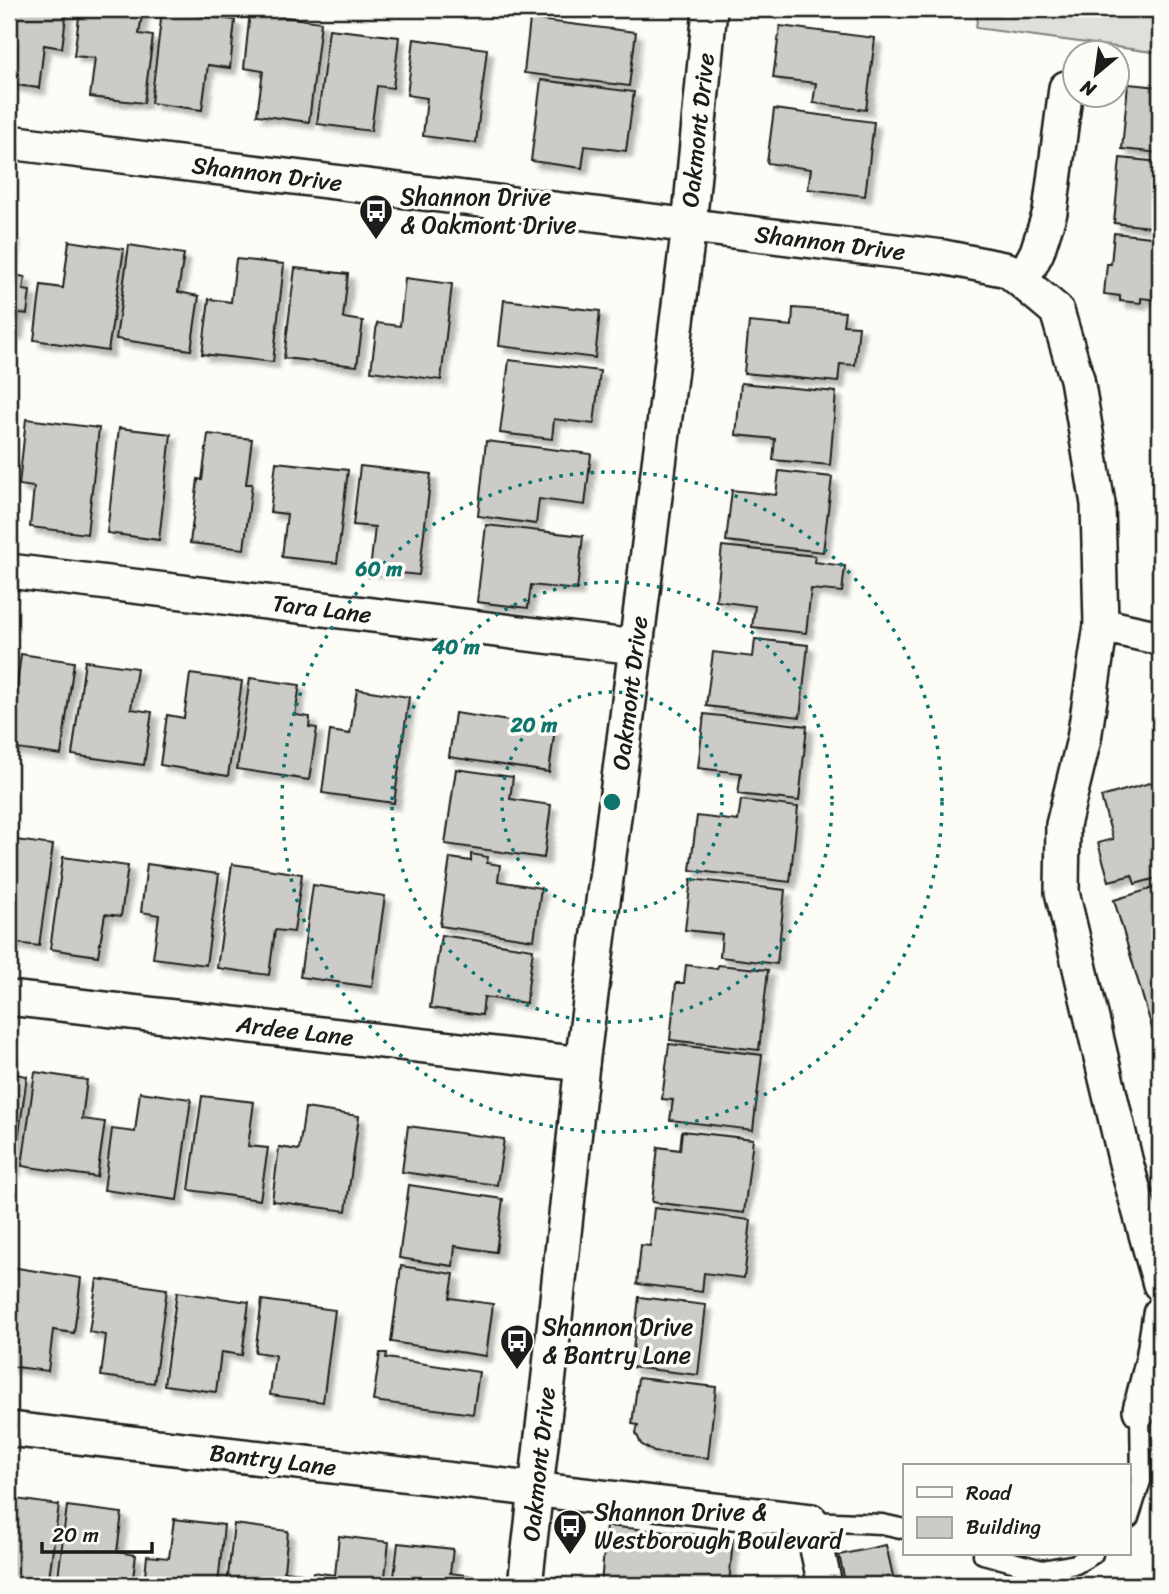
<svg xmlns="http://www.w3.org/2000/svg" width="1169" height="1594" font-family="Sriracha,sans-serif">
	<style>
		.green { fill: #e0dfdb; stroke: #7e7e7c; stroke-width: 2 }
		.building { fill: #cccbc8; stroke: #1c1c1c; stroke-width: 2; filter: url(#shadow) }
		.lines { fill: none; stroke-linecap: round; stroke-linejoin: round }
		.lane-casing { stroke: #1c1c1c; stroke-width: 23 }
		.street-casing { stroke: #1c1c1c; stroke-width: 38 }
		.lane { stroke: #fdfcf7; stroke-width: 18 }
		.street { stroke: #fdfcf7; stroke-width: 33 }
		.ring { fill: none; stroke: #0f766e; stroke-width: 3.5; stroke-dasharray: 3.5 7 }
		.labels { text-anchor: middle; stroke-width: 7; stroke-linejoin: round; paint-order: stroke }
		.street-label { font-size: 24px; fill: #1c1c1c; stroke: #fdfcf7 }
		.poi-label { font-size: 24px; fill: #1c1c1c; stroke: #fdfcf7; text-anchor: start }
		.centre { fill: #0f766e; stroke: #fdfcf7; stroke-width: 3.5 }
		.ring-label { font-size: 21px; text-anchor: middle; font-weight: bold; fill: #0f766e; stroke: #fdfcf7; stroke-width: 7; stroke-linejoin: round; paint-order: stroke }
	</style>
	<defs>
		<filter id="shadow"><feDropShadow dx="6" dy="6" stdDeviation="2" flood-color="#0004"/></filter>
	</defs>
	<rect width="100%" height="100%" fill="#fdfcf7"/>
	<filter id="ink" filterUnits="userSpaceOnUse"><feTurbulence type="fractalNoise" baseFrequency=".0143" numOctaves="2"/><feDisplacementMap in="SourceGraphic" scale="14" xChannelSelector="R" yChannelSelector="G"/><feConvolveMatrix kernelMatrix="1 2 1 2 8 2 1 2 1" color-interpolation-filters="sRGB"/></filter>
	<g filter="url(#ink)">
		<!-- green -->
		<polygon class="green" points="978,9 1160,9 1160,53 976,28"/>
		<!-- building -->
		<g class="building">
			<polygon points="9,9 67,9 62,48 44,45 39,88 9,84"/>
			<polygon points="80,9 143,9 139,34 153,36 144,103 90,97 95,58 74,56"/>
			<polygon points="162,11 235,20 230,68 208,65 202,110 151,103"/>
			<polygon points="250,12 321,22 309,122 257,115 263,71 244,68"/>
			<polygon points="530,19 636,32 629,86 524,73"/>
			<polygon points="780,26 875,38 866,110 813,103 816,83 773,78"/>
			<polygon points="329,29 399,37 393,88 377,86 371,131 317,124"/>
			<polygon points="414,39 487,49 476,143 423,136 427,98 407,95"/>
			<polygon points="541,80 634,92 626,151 585,146 582,168 531,161"/>
			<polygon points="1128,84 1160,87 1160,153 1122,149"/>
			<polygon points="774,109 874,122 865,196 808,189 811,169 767,163"/>
			<polygon points="1120,158 1160,162 1160,228 1114,223"/>
			<polygon points="1114,233 1160,238 1160,280 1158,300 1141,298 1141,303 1120,301 1120,296 1104,294 1107,264 1111,264"/>
			<polygon points="9,234 14,235 9,272"/>
			<polygon points="69,241 124,249 108,351 34,340 41,285 63,288"/>
			<polygon points="129,245 184,254 178,292 199,296 191,350 116,339"/>
			<polygon points="236,259 284,264 273,362 202,354 209,299 231,302"/>
			<polygon points="295,268 348,274 343,318 363,321 357,366 284,358"/>
			<polygon points="9,274 25,277 23,290 30,291 27,314 19,313 17,333 9,332"/>
			<polygon points="405,278 452,284 441,380 371,371 377,323 400,326"/>
			<polygon points="504,300 600,311 595,358 499,346"/>
			<polygon points="793,308 845,312 843,325 859,326 855,365 840,364 838,382 744,373 749,322 792,326"/>
			<polygon points="509,360 600,371 594,424 554,419 552,439 500,433"/>
			<polygon points="741,383 836,392 830,465 773,460 775,439 736,435"/>
			<polygon points="26,419 99,428 87,534 30,527 34,487 19,485"/>
			<polygon points="119,428 171,434 159,540 107,533"/>
			<polygon points="208,434 252,439 246,484 252,484 244,549 190,543 198,479 202,480"/>
			<polygon points="486,441 591,454 585,505 539,499 536,524 478,516"/>
			<polygon points="276,462 348,470 337,563 282,557 287,514 270,512"/>
			<polygon points="360,466 431,474 419,575 370,570 375,527 353,525"/>
			<polygon points="779,471 832,477 823,552 726,541 732,490 776,495"/>
			<polygon points="486,525 583,536 577,590 531,585 528,608 477,602"/>
			<polygon points="722,546 815,556 814,562 845,566 842,592 811,589 806,633 752,627 755,606 716,601"/>
			<polygon points="755,639 808,645 800,717 706,706 713,652 753,657"/>
			<polygon points="21,654 74,662 61,755 9,748 9,692 16,693"/>
			<polygon points="85,661 137,668 131,709 152,712 144,765 72,755"/>
			<polygon points="190,674 242,681 228,776 160,765 167,715 184,718"/>
			<polygon points="250,678 300,685 295,715 310,717 309,727 317,728 309,780 237,769"/>
			<polygon points="357,689 409,697 394,803 322,793 330,731 350,734"/>
			<polygon points="455,713 555,728 549,772 449,757"/>
			<polygon points="704,714 807,726 799,801 738,794 741,773 698,768"/>
			<polygon points="456,769 513,777 510,799 551,805 544,858 445,844"/>
			<polygon points="1160,780 1160,877 1135,884 1132,875 1109,881 1098,843 1113,839 1101,797"/>
			<polygon points="741,800 798,807 790,882 690,870 697,816 738,821"/>
			<polygon points="9,839 53,845 39,946 9,942"/>
			<polygon points="471,854 488,857 487,863 500,865 498,881 541,888 534,940 440,926 450,858 471,861"/>
			<polygon points="63,857 128,866 121,916 105,914 98,956 50,949"/>
			<polygon points="147,864 219,874 206,965 153,958 159,915 141,912"/>
			<polygon points="232,864 302,874 294,932 275,930 269,975 217,968"/>
			<polygon points="691,879 785,890 777,964 720,957 722,934 685,930"/>
			<polygon points="313,885 385,896 372,987 300,977"/>
			<polygon points="1160,886 1160,1025 1152,1028 1114,900"/>
			<polygon points="441,935 533,949 526,1003 484,997 482,1015 430,1008"/>
			<polygon points="686,965 717,969 718,965 768,970 759,1050 670,1040 676,983 684,983"/>
			<polygon points="1160,1032 1160,1060 1154,1034"/>
			<polygon points="669,1044 762,1055 753,1130 670,1120 673,1100 662,1099"/>
			<polygon points="35,1072 87,1080 82,1119 105,1122 97,1177 22,1166"/>
			<polygon points="9,1073 27,1076 14,1169 9,1168"/>
			<polygon points="140,1092 191,1099 177,1200 104,1190 112,1129 135,1132"/>
			<polygon points="202,1096 254,1102 248,1146 268,1148 260,1200 189,1190"/>
			<polygon points="305,1108 359,1116 346,1211 272,1201 279,1147 299,1150"/>
			<polygon points="408,1126 504,1139 497,1185 402,1172"/>
			<polygon points="682,1131 753,1139 744,1213 652,1202 658,1147 680,1150"/>
			<polygon points="409,1185 503,1199 496,1252 455,1246 453,1266 399,1258"/>
			<polygon points="654,1208 751,1220 744,1278 704,1273 702,1292 637,1284 641,1245 650,1246"/>
			<polygon points="401,1266 454,1274 450,1298 493,1304 486,1356 391,1342"/>
			<polygon points="11,1267 81,1278 74,1333 53,1330 48,1371 9,1366 9,1283"/>
			<polygon points="97,1279 167,1289 154,1383 101,1376 106,1335 89,1332"/>
			<polygon points="177,1292 249,1302 242,1355 221,1352 216,1392 164,1385"/>
			<polygon points="639,1297 706,1305 698,1375 631,1367"/>
			<polygon points="262,1300 335,1310 323,1402 270,1395 275,1355 255,1352"/>
			<polygon points="380,1353 387,1353 386,1358 479,1372 473,1414 373,1401"/>
			<polygon points="638,1378 716,1387 708,1458 654,1452 641,1444 636,1433 638,1425 632,1424"/>
			<polygon points="9,1498 59,1505 48,1585 9,1585"/>
			<polygon points="67,1506 122,1513 117,1552 136,1555 132,1585 57,1585"/>
			<polygon points="174,1519 224,1525 218,1585 144,1585 147,1556 169,1558"/>
			<polygon points="234,1524 288,1531 284,1571 302,1573 301,1585 227,1585"/>
			<polygon points="606,1526 733,1538 729,1585 601,1585"/>
			<polygon points="339,1536 389,1542 384,1585 311,1585 313,1572 335,1575"/>
			<polygon points="398,1543 453,1549 450,1573 473,1576 472,1585 393,1585"/>
			<polygon points="886,1545 895,1585 846,1585 839,1555"/>
		</g>
		<g class="lines">
			<!-- lane casing -->
			<g class="lane-casing">
				<g id="lane">
					<polyline points="1129,1518 1141,1481 1140,1410"/>
					<polyline points="811,1521 882,1524 905,1529"/>
					<polyline points="983,1554 1042,1570 1076,1564 1093,1554"/>
				</g>
			</g>
			<!-- street casing -->
			<g class="street-casing">
				<g id="street">
					<polyline points="9,142 943,257 1008,270 1057,311 1077,379 1098,504 1101,625 1084,739 1063,825 1062,892 1126,1163 1160,1284"/>
					<polyline points="1022,281 1037,252 1050,212 1066,88"/>
					<polyline points="9,571 636,647"/>
					<polyline points="1101,625 1160,638"/>
					<polyline points="9,998 582,1064"/>
					<polyline points="1140,1410 1153,1359 1160,1314"/>
					<polyline points="9,1429 811,1521 825,1585"/>
					<polyline points="525,1585 549,1375 582,1064 636,647 689,226 710,9"/>
				</g>
			</g>
			<!-- lane -->
			<use href="#lane" class="lane"/>
			<!-- street -->
			<use href="#street" class="street"/>
		</g>
	</g>
	<!-- distance rings -->
	<g class="ring">
		<circle cx="612" cy="802" r="110"/>
		<circle cx="612" cy="802" r="220"/>
		<circle cx="612" cy="802" r="330"/>
	</g>
	<!-- icons -->
	<defs>
		<g id="bus-pin" transform="scale(1.75)"><path d="M0 17L-7.5 6A9.5 9.5 0 1 1 7.5 6Z" fill="#1c1c1c" stroke="#fdfcf7"/><path d="M-5-6H5V4H4V6H2V4H-2V6H-4V4H-5ZM-3.5-4V0h7V-4ZM-3.5 1.2v1.5H-2V1.2ZM2 1.2v1.5H3.5V1.2Z" fill="#fff"/></g>
	</defs>
	<g fill-rule="evenodd">
		<use href="#bus-pin" x="376" y="211"/>
		<use href="#bus-pin" x="517" y="1341"/>
		<use href="#bus-pin" x="570" y="1526"/>
	</g>
	<g class="labels">
		<!-- street labels -->
		<g class="street-label">
			<text transform="translate(698 130) rotate(-84)" y="8">Oakmont Drive</text>
			<text transform="translate(267 174) rotate(7)" y="8">Shannon Drive</text>
			<text transform="translate(830 243) rotate(7)" y="8">Shannon Drive</text>
			<text transform="translate(322 609) rotate(7)" y="8">Tara Lane</text>
			<text transform="translate(630 693) rotate(-83)" y="8">Oakmont Drive</text>
			<text transform="translate(295 1031) rotate(7)" y="8">Ardee Lane</text>
			<text transform="translate(273 1460) rotate(7)" y="8">Bantry Lane</text>
			<text transform="translate(539 1464) rotate(-84)" y="8">Oakmont Drive</text>
		</g>
		<!-- poi labels -->
		<g class="poi-label">
			<text x="400" y="205">Shannon Drive<tspan x="400" dy="28">&amp; Oakmont Drive</tspan></text>
			<text x="542" y="1335">Shannon Drive<tspan x="542" dy="28">&amp; Bantry Lane</tspan></text>
			<text x="594" y="1520">Shannon Drive &amp;<tspan x="594" dy="28">Westborough Boulevard</tspan></text>
		</g>
	</g>
	<circle cx="612" cy="802" r="10" class="centre"/>
	<g class="ring-label">
		<text x="379" y="576">60 m</text>
		<text x="456" y="654">40 m</text>
		<text x="534" y="732">20 m</text>
	</g>
	<!-- margin -->
	<rect width="1169" height="1594" fill="none" stroke="#fdfcf7" stroke-width="35"/>
	<rect x="18" y="18" width="1134" height="1559" fill="none" stroke="#1c1c1c" stroke-width="2.5" filter="url(#ink)"/>
	<!-- legend -->
	<rect x="903" y="1464" width="228" height="91" fill="#fdfcf7" stroke="#a3a29f" stroke-width="2"/>
	<rect x="917" y="1487" width="35" height="10" fill="#fdfcf7" stroke="#a3a29f" stroke-width="2"/>
	<text x="966" y="1500" font-size="21" fill="#1c1c1c">Road</text>
	<rect x="917" y="1517" width="35" height="21" fill="#cccbc8" stroke="#a3a29f" stroke-width="2"/>
	<text x="966" y="1534" font-size="21" fill="#1c1c1c">Building</text>
	<!-- north arrow -->
	<g transform="translate(1096 74) rotate(209)"><circle r="33" fill="#fdfcf7" stroke="#a3a29f" stroke-width="2"/>
	<path d="M0-5L12 26L0 18L-12 26Z" fill="#1c1c1c"/>
	<text y="-10" font-size="19" font-weight="bold" text-anchor="middle" fill="#1c1c1c">N</text>
	</g>
	<!-- scale -->
	<path d="M42 1542v10h110v-10" fill="none" stroke="#1c1c1c" stroke-width="3.5"/>
	<text x="52" y="1542" font-size="21" fill="#1c1c1c" stroke="#fdfcf7" stroke-width="5" paint-order="stroke">20 m</text>
</svg>
